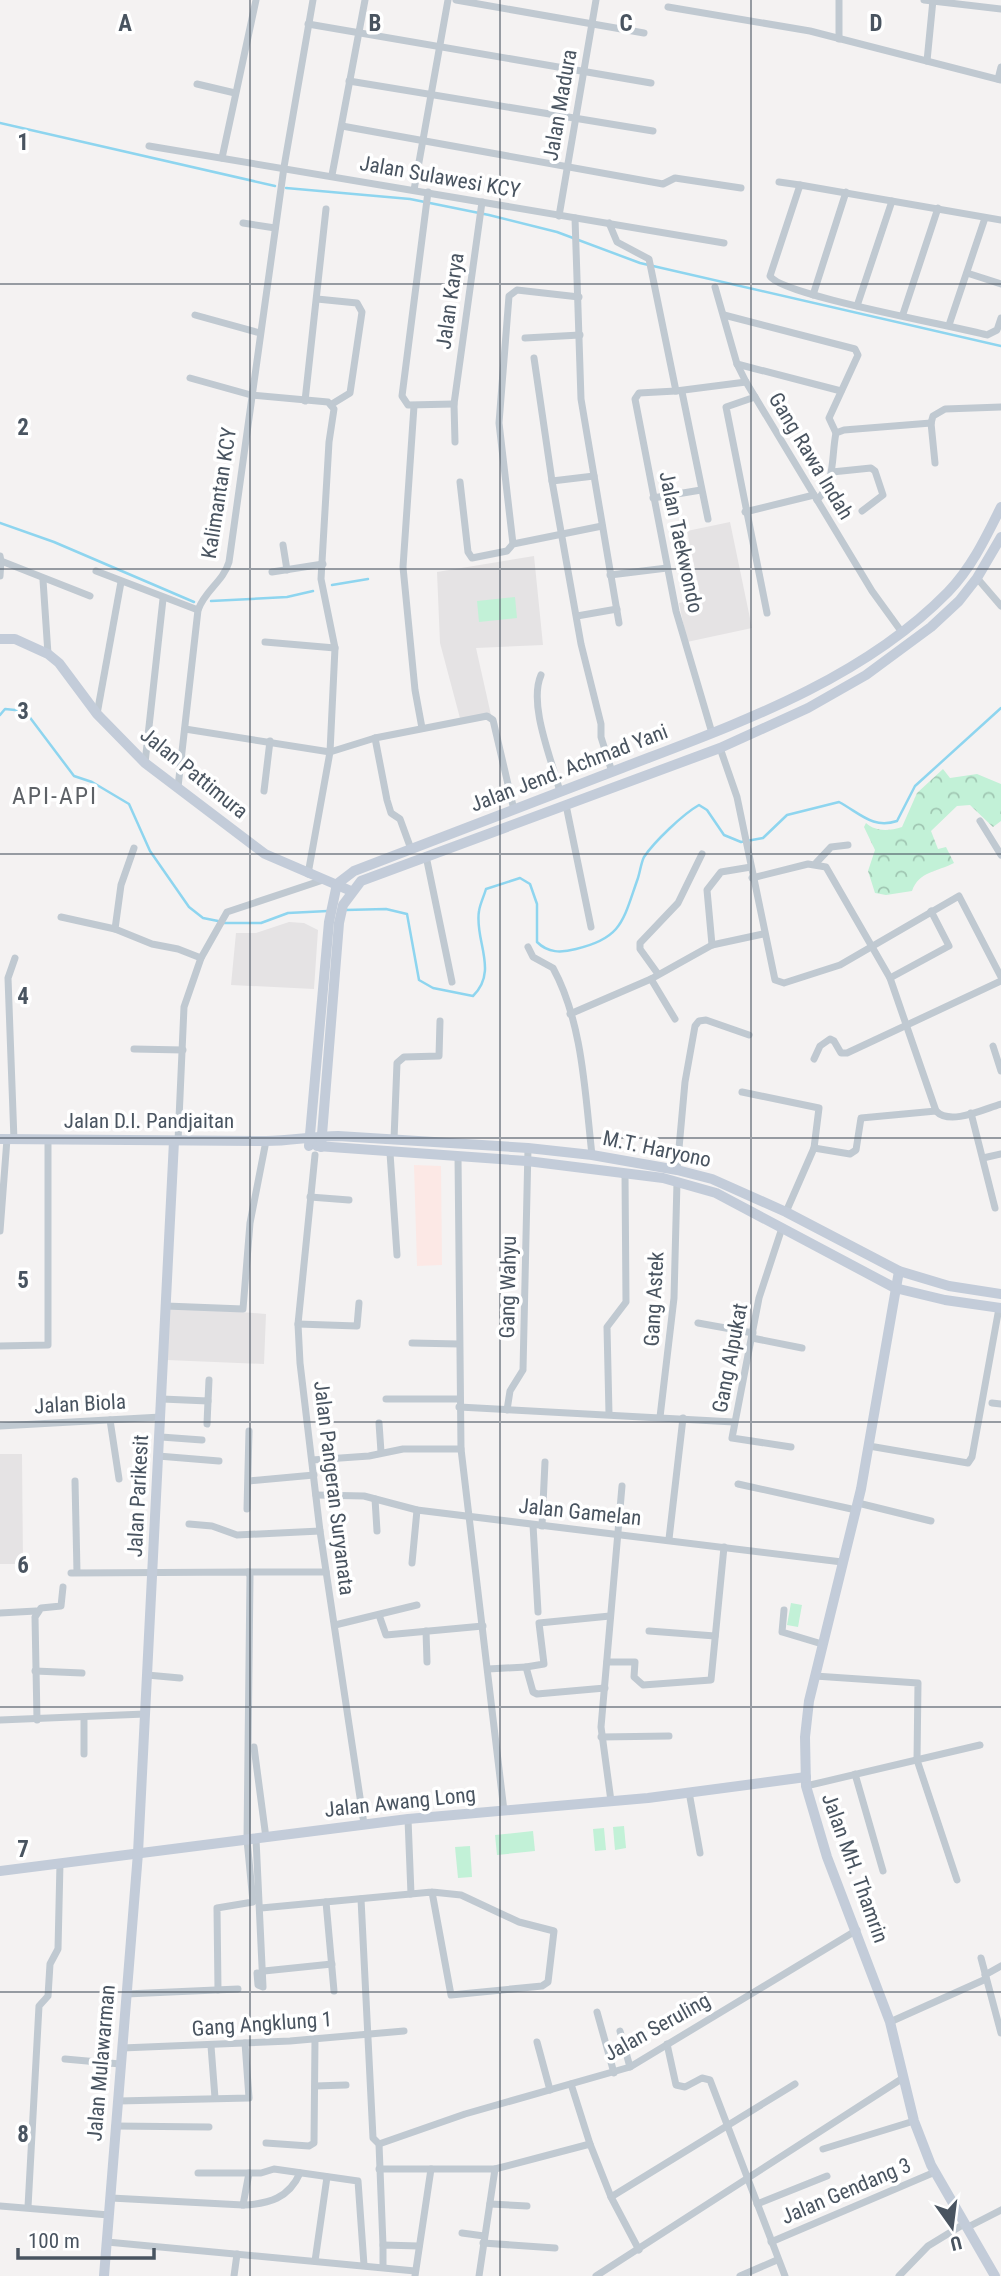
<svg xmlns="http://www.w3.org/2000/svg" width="1001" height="2276" font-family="'Roboto Condensed',sans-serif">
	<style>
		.education { fill: #e5e3e4 }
		.medical { fill: #fce8e5 }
		.forest { fill: url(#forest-crowns) }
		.pitch { fill: #c2f1d7 }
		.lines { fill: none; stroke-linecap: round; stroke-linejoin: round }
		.stream { stroke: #8ed5ef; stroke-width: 2.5 }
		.street { stroke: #c0c9d1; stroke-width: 7 }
		.secondary { stroke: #c3ccd9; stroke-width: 10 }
		.grid { fill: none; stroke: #495460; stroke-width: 2; stroke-opacity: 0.55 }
		.labels { text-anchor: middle; stroke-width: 7; stroke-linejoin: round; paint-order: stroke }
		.street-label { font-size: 21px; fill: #495460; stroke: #fff }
		.quarter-label { font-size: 24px; letter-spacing: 2px; fill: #5e6267; stroke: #fff }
		.grid-label { font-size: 23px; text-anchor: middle; font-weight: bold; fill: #495460; stroke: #fff; stroke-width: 7; stroke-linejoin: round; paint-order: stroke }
	</style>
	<defs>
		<pattern id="forest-crowns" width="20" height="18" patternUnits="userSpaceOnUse" patternTransform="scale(1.75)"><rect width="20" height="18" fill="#c2f1d7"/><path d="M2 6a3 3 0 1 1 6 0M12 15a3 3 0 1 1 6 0" fill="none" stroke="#a0c6b2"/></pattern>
	</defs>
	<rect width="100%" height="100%" fill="#f4f2f2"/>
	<!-- education -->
	<g class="education">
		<polygon points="730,522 752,628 687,642 679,603 701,598 687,531"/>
		<polygon points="534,556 543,645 476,648 491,715 461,722 440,643 437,572"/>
		<polygon points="289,922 304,923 318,930 314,989 231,985 236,933 256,933"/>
		<polygon points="170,1306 266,1314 264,1364 167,1360"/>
		<polygon points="0,1454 22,1454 23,1564 0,1564"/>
	</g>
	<!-- medical -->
	<polygon class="medical" points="414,1165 441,1166 442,1265 417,1266"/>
	<!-- forest -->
	<path class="forest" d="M 943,769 L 950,778 L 977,774 L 1001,784 L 1001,821 L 993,827 L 970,805 L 957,806 L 931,831 L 938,849 L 946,847 L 954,863 C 937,872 919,871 912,891 L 886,895 L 875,893 L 868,871 L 875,850 L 864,827 L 866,823 C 876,832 889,831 902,827 L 917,793 Z"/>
	<!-- pitch -->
	<g class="pitch">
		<polygon points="515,597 517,618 479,622 477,601"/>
		<polygon points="791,1603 802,1605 798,1627 787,1625"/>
		<polygon points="624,1826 626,1848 615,1850 613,1827"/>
		<polygon points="604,1828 606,1850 595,1851 593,1829"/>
		<polygon points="533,1831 535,1851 497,1855 495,1835"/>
		<polygon points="470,1846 472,1877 458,1878 455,1847"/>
	</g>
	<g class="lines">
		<!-- stream -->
		<g class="stream">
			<polyline points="0,123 275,186"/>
			<polyline points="286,188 410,199 489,215 557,232 640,263 1001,346"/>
			<polyline points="0,523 54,542 194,602"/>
			<polyline points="332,585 368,579"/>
			<polyline points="211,601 287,597 313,591"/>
			<polyline points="0,715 5,709 25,711 74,776 92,782 129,804 150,851 189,907 203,918 218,921"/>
			<path d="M 345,910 L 386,909 L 407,914 L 419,980 L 433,988 L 473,996 C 499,971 474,940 479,911 C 480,904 484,896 486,889 L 520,878 L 530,884 L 537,904 L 537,942 C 548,953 561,953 576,949 C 623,938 623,920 638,878 C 640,872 641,863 644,857 C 654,842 683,814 699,805 L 707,810 L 724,835 L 741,842 L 763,838 L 787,815 L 839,802 C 861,814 873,829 897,821 L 915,786 L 1001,708"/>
			<polyline points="224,923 261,923 288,913 328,911"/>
		</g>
		<!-- street -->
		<g class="street">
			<polyline points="456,0 644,33"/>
			<polyline points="924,0 1001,9"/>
			<polyline points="668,7 810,31 1001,80"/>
			<polyline points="308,24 651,83"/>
			<polyline points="839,39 839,0"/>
			<polyline points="927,61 933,0"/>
			<polyline points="998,79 1001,67"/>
			<polyline points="349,81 653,131"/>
			<polyline points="197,84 235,93"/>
			<polyline points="342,126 663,184 675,178 741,188"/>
			<polyline points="149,146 724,243"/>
			<polyline points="222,158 256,0"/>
			<polyline points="332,175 365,0"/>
			<polyline points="779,182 800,185"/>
			<polyline points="414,190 448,0"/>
			<polyline points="428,192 402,396 408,405 454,404"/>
			<polyline points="559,216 596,0"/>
			<polyline points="575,218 581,399 619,623"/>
			<path d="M 1001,220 L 800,185 L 770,276 C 780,295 955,326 987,335 L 997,330 L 1001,318"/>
			<polyline points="243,223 275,228"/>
			<polyline points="609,223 617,242 649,259 676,391 746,382"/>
			<polyline points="967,273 1001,284"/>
			<polyline points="715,287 737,364 746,382 872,591 901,631"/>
			<polyline points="813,295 846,192"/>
			<polyline points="317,299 357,303 362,312 350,393 332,404"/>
			<polyline points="857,306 892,201"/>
			<polyline points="903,314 938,208"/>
			<polyline points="195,315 260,333"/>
			<polyline points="724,315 855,349 858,355 829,418 836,433"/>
			<polyline points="949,325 985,218"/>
			<polyline points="525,338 580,335"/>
			<polyline points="534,358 552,481 594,476"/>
			<polyline points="737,364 841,391"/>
			<polyline points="190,378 251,395 328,402 334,409 329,442 321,579 335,648 330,752 308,874"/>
			<polyline points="676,391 639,393 635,399 676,611 712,733"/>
			<polyline points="682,392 708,519"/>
			<polyline points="755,397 726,407 767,613"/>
			<polyline points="305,401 326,209"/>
			<polyline points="414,406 403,567 415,690 422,728"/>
			<polyline points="931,423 933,416 945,409 1001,407"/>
			<polyline points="931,423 935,463"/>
			<polyline points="455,442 454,404 482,202"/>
			<polyline points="832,472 871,468 875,471 883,495 862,511"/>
			<polyline points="552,481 581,644 601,724 601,737 612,772"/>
			<polyline points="460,482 468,552 472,558 507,551 513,544 602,526"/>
			<polyline points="653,498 701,490"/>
			<path d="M 817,500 C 836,482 831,457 836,433 L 844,430 L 931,423"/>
			<polyline points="745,512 814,495"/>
			<polyline points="513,544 499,423 509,296 517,290 579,297"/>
			<polyline points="283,545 287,570"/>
			<polyline points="0,556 1,561 90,596"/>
			<polyline points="96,571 198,610"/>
			<polyline points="272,572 323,564"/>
			<polyline points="610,575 667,568"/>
			<polyline points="0,576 1,561"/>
			<polyline points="977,578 1001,606"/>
			<polyline points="43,580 48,654"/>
			<polyline points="577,616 617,609"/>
			<polyline points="265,642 335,648"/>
			<path d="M 541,675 C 528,705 552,760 560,792"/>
			<polyline points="97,714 121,582"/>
			<polyline points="185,729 330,752 375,738 487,716 493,720 514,810"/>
			<polyline points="375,738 387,800 391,813 400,819 411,849"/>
			<polyline points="720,748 737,797 775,980 784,983 840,965 959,896 1001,977"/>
			<polyline points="145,763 163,599"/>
			<path d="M 178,787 L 198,610 C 205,590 223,582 229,562 L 284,167 L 313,0"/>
			<polyline points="264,791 270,741"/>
			<polyline points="566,805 591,927"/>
			<polyline points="980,821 1001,855"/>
			<polyline points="426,856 452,982"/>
			<polyline points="816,863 831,847 848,845"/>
			<path d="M 752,878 L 808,864 L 826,867 L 890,978 L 936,1111 C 950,1126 984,1109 1001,1104"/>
			<polyline points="61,917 115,929 152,944 178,949 201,958"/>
			<polyline points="115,929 121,885 134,848"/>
			<polyline points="712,945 707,890 721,872 751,867"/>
			<path d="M 528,947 L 533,957 L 553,968 C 583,1023 585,1094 592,1155"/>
			<polyline points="658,974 640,949 640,943 678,903 702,854"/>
			<polyline points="890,978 949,946 931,911"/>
			<polyline points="651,979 675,1019"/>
			<polyline points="570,1014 651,979 712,945 763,934"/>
			<polyline points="993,1046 1001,1071"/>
			<polyline points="134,1049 183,1050"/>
			<polyline points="814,1059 820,1046 830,1039 834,1041 841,1053 847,1053 1001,981"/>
			<polyline points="742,1092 819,1108 814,1148"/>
			<polyline points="971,1113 995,1208"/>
			<polyline points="394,1139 397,1063 404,1057 439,1056 440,1021"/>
			<polyline points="14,1140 8,978 15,958"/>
			<polyline points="178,1141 184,1007 201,958 227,912 323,880"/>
			<polyline points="390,1153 397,1255"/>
			<polyline points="315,1155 298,1324 300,1363 320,1531 364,1824"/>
			<polyline points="458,1156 461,1449 504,1811"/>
			<polyline points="983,1158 1001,1154"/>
			<polyline points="677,1170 685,1082 695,1026 699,1021 706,1020 749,1035"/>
			<polyline points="310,1197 349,1200"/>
			<polyline points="786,1212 814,1148 850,1154 856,1150 861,1118 936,1111"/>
			<polyline points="782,1228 759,1298 732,1438 791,1447"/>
			<polyline points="0,1231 7,1139"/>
			<polyline points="166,1306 243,1309 250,1223 266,1141"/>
			<polyline points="698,1323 753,1333"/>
			<polyline points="298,1324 357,1326 359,1303"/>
			<polyline points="752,1338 802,1348"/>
			<polyline points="412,1343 459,1344"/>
			<polyline points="0,1346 48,1345 48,1140"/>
			<polyline points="162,1399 208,1401 209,1380"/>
			<polyline points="386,1399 459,1399"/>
			<polyline points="992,1403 1001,1404"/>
			<polyline points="459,1407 734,1422"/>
			<polyline points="507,1410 510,1391 523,1370 528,1148"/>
			<polyline points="609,1414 607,1327 626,1302 625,1174"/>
			<polyline points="660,1417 674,1298 677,1182"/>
			<polyline points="110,1420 119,1479"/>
			<polyline points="379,1423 381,1452"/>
			<polyline points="207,1424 208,1401"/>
			<polyline points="0,1426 161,1417"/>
			<polyline points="161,1437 202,1440"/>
			<polyline points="869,1446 968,1463 972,1457 999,1308"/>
			<polyline points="158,1456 219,1461"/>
			<polyline points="312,1460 369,1456 403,1449 461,1449"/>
			<polyline points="75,1481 77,1572"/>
			<polyline points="249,1481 314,1475"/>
			<polyline points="738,1484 856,1510"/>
			<polyline points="316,1495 364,1496 417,1510 842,1562"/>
			<polyline points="375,1499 377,1531"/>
			<polyline points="858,1503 931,1521"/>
			<polyline points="247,1509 249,1431"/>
			<polyline points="189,1524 212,1526 237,1535 320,1531"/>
			<polyline points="533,1525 538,1612"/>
			<polyline points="542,1526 545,1462"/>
			<polyline points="669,1539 683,1418"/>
			<polyline points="412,1563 417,1510"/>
			<polyline points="248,1572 326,1572"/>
			<polyline points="71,1573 248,1572 250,1576 247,1840 253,1902 217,1908 218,1990"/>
			<polyline points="784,1610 782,1632 822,1644"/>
			<polyline points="0,1613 36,1611"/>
			<polyline points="379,1615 386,1635 483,1626"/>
			<polyline points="335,1625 417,1605"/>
			<polyline points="426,1631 427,1662"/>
			<polyline points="649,1631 715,1636"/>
			<polyline points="607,1662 635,1662 634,1677 643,1685 711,1680 724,1547"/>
			<polyline points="526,1667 544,1664 539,1623 610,1616"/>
			<polyline points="488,1669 526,1667 533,1692 537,1694 605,1688"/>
			<polyline points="35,1671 82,1673"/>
			<polyline points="147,1675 180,1678"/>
			<polyline points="815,1676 918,1683 917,1760 957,1880"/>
			<polyline points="84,1717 84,1754"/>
			<polyline points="0,1720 145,1714"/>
			<polyline points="37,1720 35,1617 41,1608 61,1606 63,1587"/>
			<polyline points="601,1737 669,1736"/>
			<polyline points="254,1747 266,1838"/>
			<polyline points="855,1774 883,1871"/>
			<polyline points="806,1786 980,1745"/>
			<polyline points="689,1792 700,1853"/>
			<polyline points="611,1801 601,1727 622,1486"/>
			<polyline points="408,1819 411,1894"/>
			<polyline points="256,1839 263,1987 258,1985 257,1973"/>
			<polyline points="361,1899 373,2138 379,2144 383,2245"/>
			<polyline points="326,1902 334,1991"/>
			<polyline points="261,1908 432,1892 461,1895 519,1922 554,1931 548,1982 542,1986 451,1995 432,1892"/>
			<polyline points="981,1958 1001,2033"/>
			<polyline points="264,1971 332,1964"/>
			<polyline points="985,1975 1001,1966"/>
			<polyline points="126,1994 238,1989"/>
			<polyline points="597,2012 614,2073"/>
			<polyline points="890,2022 986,1979"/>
			<polyline points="620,2031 630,2067"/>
			<polyline points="537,2042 550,2090"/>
			<polyline points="667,2044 676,2085 685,2087 702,2078 710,2080 785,2276"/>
			<polyline points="211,2046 215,2098"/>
			<polyline points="122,2048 290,2041 404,2031"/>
			<polyline points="65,2059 120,2064"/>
			<polyline points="571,2084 590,2144"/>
			<polyline points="315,2086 346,2085"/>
			<polyline points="118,2101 249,2098 245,2043"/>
			<polyline points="115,2126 209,2127"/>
			<polyline points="266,2143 309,2146 314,2143 315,2039"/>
			<polyline points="379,2144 465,2114 630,2067 857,1930"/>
			<polyline points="823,2149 914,2121"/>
			<polyline points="379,2169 495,2169 479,2276"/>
			<polyline points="495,2169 590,2144 611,2197 639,2250"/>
			<polyline points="198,2173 261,2173 274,2169 358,2181 364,2265"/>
			<polyline points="611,2197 795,2084"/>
			<polyline points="111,2198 243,2205 249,2173"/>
			<polyline points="490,2204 527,2206"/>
			<polyline points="757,2204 827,2176"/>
			<path d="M 243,2205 C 269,2204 289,2198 300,2173"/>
			<polyline points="0,2206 109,2215"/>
			<polyline points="28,2207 39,2006 48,1996 50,1964 58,1949 60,1863"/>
			<polyline points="966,2228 1001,2210"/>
			<polyline points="462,2233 484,2236"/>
			<polyline points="107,2242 415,2271"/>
			<polyline points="771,2242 935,2172"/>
			<polyline points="483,2243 555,2248"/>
			<polyline points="315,2261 327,2177"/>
			<polyline points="383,2267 383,2245 419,2246"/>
			<polyline points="234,2276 237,2254"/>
			<polyline points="415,2276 431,2169"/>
			<polyline points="596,2276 903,2078"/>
			<polyline points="740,2276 777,2260"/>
			<polyline points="899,2276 928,2246 964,2224"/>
		</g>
		<!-- secondary -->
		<g class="secondary">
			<polyline points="0,639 15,639 48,654 59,663 97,714 145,763 265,854 351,891"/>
			<path d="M 0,1139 L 266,1141 C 291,1141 313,1136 338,1136 L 528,1148 L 592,1155 L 677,1170 L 712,1179 L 786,1212 L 899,1271 L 949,1286 L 1001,1294"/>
			<path d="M 309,1146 L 329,922 L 337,884 L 354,871 C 444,837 533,802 622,768 C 736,724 861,681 948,592 C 972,567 986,537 1001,507"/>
			<polyline points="317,1146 527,1161 663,1178 716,1193 895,1288 945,1300 1001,1308"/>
			<polyline points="321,1147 339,923 343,905 361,881 720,748 808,708 866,675 931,627 959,601 977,578 1001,537"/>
			<polyline points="899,1271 861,1489 809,1701 805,1737 806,1786 827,1857 890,2022 914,2121 931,2165 995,2276"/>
			<polyline points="0,1871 408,1819 648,1798 806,1777"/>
			<polyline points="104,2276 138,1853 174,1141"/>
		</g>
	</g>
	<!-- grid -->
	<path class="grid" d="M 250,0 L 250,2276M 500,0 L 500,2276M 751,0 L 751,2276M 0,284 L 1001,284M 0,569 L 1001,569M 0,854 L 1001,854M 0,1138 L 1001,1138M 0,1422 L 1001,1422M 0,1707 L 1001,1707M 0,1992 L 1001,1992"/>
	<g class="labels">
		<!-- street labels -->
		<g class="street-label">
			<text transform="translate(560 105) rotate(-80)" y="7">Jalan Madura</text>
			<text transform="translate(440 177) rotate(10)" y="7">Jalan Sulawesi KCY</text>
			<text transform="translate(450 301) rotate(-82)" y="7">Jalan Karya</text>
			<text transform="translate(811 456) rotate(59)" y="7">Gang Rawa Indah</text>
			<text transform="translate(219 493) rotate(-81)" y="7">Kalimantan KCY</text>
			<text transform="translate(681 542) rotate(78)" y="7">Jalan Taekwondo</text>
			<text transform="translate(569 768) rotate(-21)" y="7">Jalan Jend. Achmad Yani</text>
			<text transform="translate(194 773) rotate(39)" y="7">Jalan Pattimura</text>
			<text x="149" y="1128">Jalan D.I. Pandjaitan</text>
			<text transform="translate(657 1149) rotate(12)" y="7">M.T. Haryono</text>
			<text transform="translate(508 1287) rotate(-89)" y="7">Gang Wahyu</text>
			<text transform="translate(654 1299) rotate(-87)" y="7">Gang Astek</text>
			<text transform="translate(730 1358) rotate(-79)" y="7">Gang Alpukat</text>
			<text transform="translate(80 1404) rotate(-3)" y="7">Jalan Biola</text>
			<text transform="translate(334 1488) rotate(83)" y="7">Jalan Pangeran Suryanata</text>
			<text transform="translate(138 1496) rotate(-87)" y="7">Jalan Parikesit</text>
			<text transform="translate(580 1512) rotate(6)" y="7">Jalan Gamelan</text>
			<text transform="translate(400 1802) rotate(-6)" y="7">Jalan Awang Long</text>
			<text transform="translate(855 1868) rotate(70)" y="7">Jalan MH. Thamrin</text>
			<text transform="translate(262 2024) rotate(-4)" y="7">Gang Angklung 1</text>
			<text transform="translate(657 2027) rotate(-29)" y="7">Jalan Seruling</text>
			<text transform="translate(101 2063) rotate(-85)" y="7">Jalan Mulawarman</text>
			<text transform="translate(846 2191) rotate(-23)" y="7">Jalan Gendang 3</text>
		</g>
		<!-- quarter labels -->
		<g class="quarter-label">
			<text x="55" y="804">API-API</text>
		</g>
	</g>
	<g class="grid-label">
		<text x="125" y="31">A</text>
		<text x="375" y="31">B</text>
		<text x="626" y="31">C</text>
		<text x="876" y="31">D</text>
		<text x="23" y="150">1</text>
		<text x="23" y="435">2</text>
		<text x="23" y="719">3</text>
		<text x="23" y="1004">4</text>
		<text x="23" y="1288">5</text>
		<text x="23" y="1573">6</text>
		<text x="23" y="1857">7</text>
		<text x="23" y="2142">8</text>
	</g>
	<!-- north arrow -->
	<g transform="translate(952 2227) rotate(166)" stroke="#ffffff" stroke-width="5" paint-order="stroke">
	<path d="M0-5L12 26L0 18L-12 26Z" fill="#495460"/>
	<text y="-10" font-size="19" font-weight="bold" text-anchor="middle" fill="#495460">U</text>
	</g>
	<!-- scale -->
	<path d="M18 2248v10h136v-10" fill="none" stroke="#495460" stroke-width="3.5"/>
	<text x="28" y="2248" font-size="21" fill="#495460" stroke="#ffffff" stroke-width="5" paint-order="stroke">100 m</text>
</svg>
